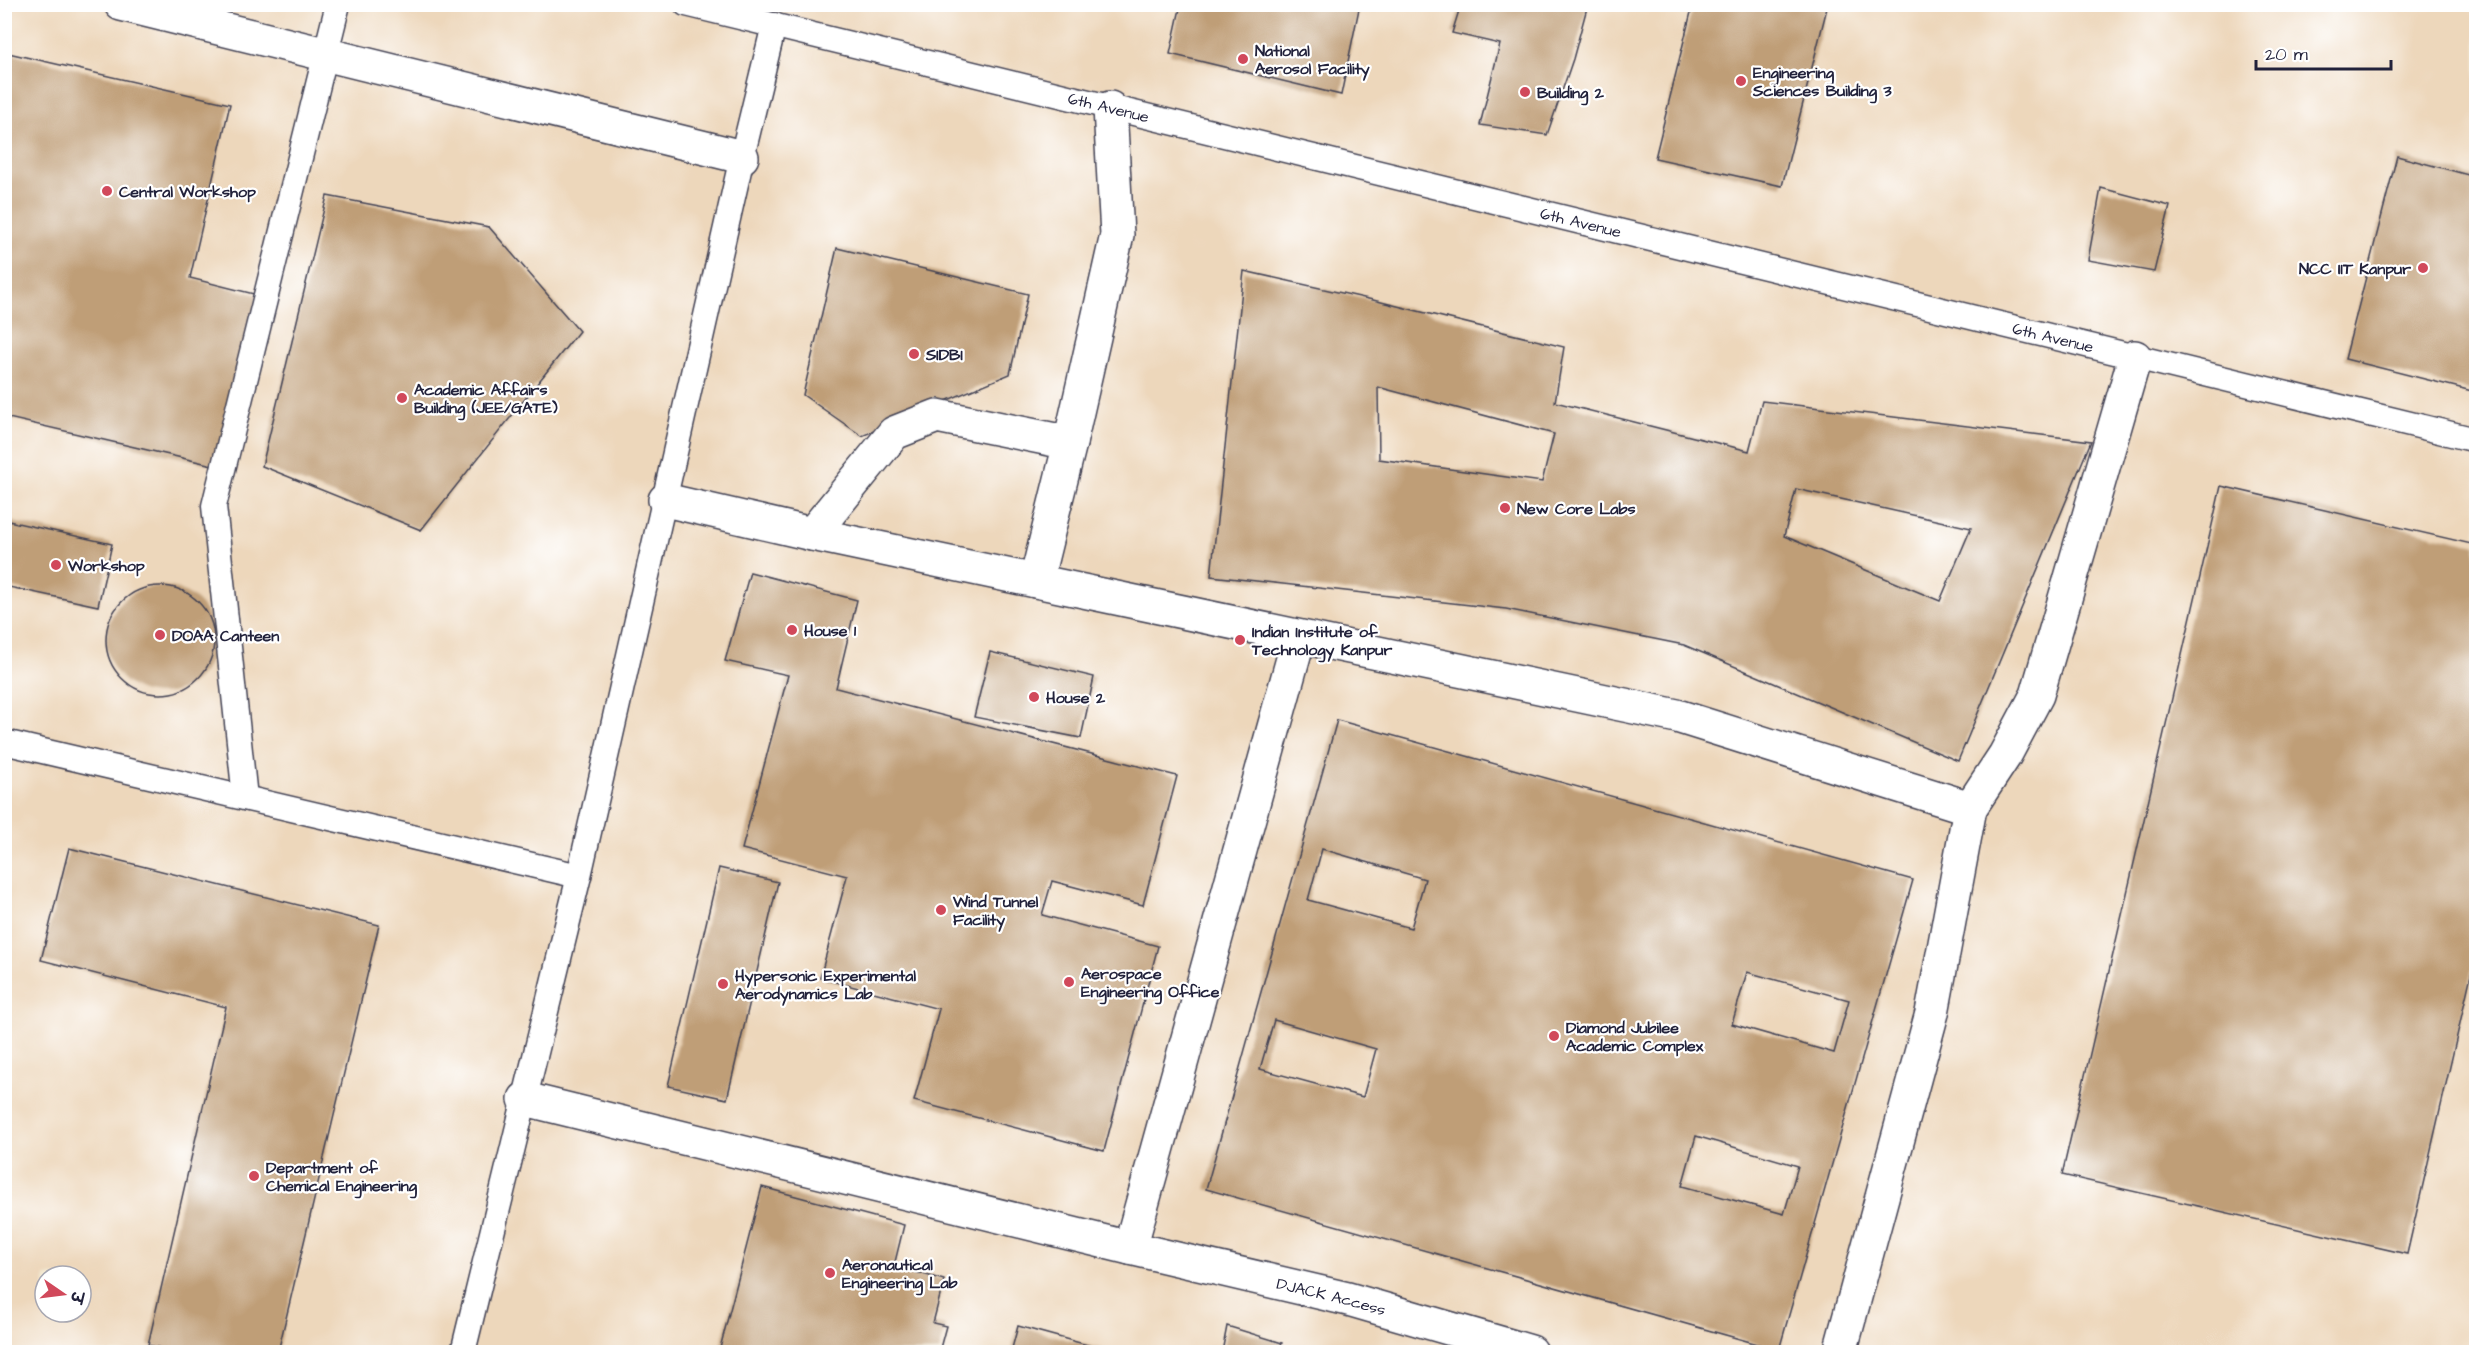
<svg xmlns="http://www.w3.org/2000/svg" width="2481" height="1357" font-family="'Architects Daughter','Playpen Sans Deva',sans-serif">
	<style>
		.built { fill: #edd7bb; fill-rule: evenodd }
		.building { fill: #bf9e77; fill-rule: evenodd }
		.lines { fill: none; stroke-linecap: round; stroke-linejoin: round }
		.service-casing { stroke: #414052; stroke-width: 27 }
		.minor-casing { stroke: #414052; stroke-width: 36 }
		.service { stroke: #fff; stroke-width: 24 }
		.minor { stroke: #fff; stroke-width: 33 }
		.poi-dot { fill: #d1495b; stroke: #fff; stroke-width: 2 }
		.labels { text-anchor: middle; stroke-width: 4.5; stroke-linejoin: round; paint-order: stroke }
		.poi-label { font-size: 16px; font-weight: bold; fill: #22223b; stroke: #fff; text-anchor: start }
		.street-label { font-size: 16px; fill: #22223b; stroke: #fff }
	</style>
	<rect width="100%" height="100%" fill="#fff"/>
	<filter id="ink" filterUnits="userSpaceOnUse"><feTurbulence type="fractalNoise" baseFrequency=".0167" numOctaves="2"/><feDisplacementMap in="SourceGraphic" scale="12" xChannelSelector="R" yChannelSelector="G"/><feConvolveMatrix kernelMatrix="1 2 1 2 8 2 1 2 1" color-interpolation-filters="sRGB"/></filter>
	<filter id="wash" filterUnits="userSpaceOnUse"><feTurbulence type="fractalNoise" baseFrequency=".008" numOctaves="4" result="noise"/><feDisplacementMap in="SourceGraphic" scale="24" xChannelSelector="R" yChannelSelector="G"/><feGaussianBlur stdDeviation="1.35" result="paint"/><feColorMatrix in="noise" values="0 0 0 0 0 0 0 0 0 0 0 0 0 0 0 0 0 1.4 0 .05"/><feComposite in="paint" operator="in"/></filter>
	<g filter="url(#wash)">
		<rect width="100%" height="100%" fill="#f3e9d2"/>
		<!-- built -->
		<path class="built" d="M 5,5 L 2476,5 L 2476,1352 L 5,1352 ZM 45,1276 L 81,1276 L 81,1312 L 45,1312 Z"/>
		<g id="blocks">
			<!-- building -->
			<g class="building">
				<polygon points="1181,4 1360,4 1341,95 1170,54"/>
				<polygon points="1461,4 1588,4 1573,59 1547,135 1480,125 1500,44 1452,33"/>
				<polygon points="1693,4 1828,4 1782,186 1655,158"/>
				<polygon points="4,52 230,104 190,278 258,295 217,466 4,417"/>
				<polygon points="2397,156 2476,177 2476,392 2345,359"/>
				<polygon points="2101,188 2170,206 2154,272 2088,260"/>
				<polygon points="327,196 489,227 579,331 421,530 262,466"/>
				<polygon points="837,248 1028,294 1010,374 862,436 803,395"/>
				<path d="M 1244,271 L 1373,300 L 1564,347 L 1555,402 L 1749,451 L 1762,401 L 2091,441 L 1958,761 L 1684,645 L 1506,609 L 1211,576 ZM 1378,387 L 1554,434 L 1542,482 L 1379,459 ZM 1796,489 L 1971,528 L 1940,601 L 1784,536 Z"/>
				<polygon points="2221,486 2476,545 2476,953 2407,1254 2062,1175"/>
				<polygon points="4,520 112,544 98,606 4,586"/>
				<polygon points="750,572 857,600 836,688 1177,776 1143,905 1052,881 1042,915 1158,946 1104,1151 914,1101 939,1009 820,978 847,876 742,849 788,675 725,661"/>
				<circle cx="160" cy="640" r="54"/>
				<polygon points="990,652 1094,677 1081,738 974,717"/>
				<path d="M 1337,720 L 1913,880 L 1779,1350 L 1206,1189 ZM 1322,849 L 1425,879 L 1411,928 L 1308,900 ZM 1747,972 L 1849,1000 L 1834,1053 L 1732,1024 ZM 1274,1020 L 1376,1049 L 1363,1097 L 1260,1069 ZM 1696,1136 L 1798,1166 L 1784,1214 L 1682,1186 Z"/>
				<polygon points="69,848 379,925 278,1352 178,1352 148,1345 226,1007 41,960"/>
				<polygon points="719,868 778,882 727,1099 668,1086"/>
				<polygon points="762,1187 904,1225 894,1266 944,1280 933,1323 946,1326 939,1352 719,1352"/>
				<polygon points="1018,1326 1113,1352 1011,1352"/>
				<polygon points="1227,1326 1282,1343 1279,1352 1222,1352"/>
			</g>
		</g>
	</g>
	<g filter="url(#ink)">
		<use href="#blocks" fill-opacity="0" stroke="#414052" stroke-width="1.5"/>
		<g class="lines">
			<!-- service casing -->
			<g class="service-casing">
				<g id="service">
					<path id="s1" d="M 686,4 L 2476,440"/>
					<polyline points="4,742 579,876"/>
					<polyline points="245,798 214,506 338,4"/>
					<polyline points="463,1352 579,876 742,157 774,25"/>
				</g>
			</g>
			<!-- minor casing -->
			<g class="minor-casing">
				<g id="minor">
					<polyline points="121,4 742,157"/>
					<polyline points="1070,443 1117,235 1110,108"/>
					<polyline points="665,500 812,534 1677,716 1970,808 2005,755 2037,695 2135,357"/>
					<polyline points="812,534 894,433 937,416 1070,443 1036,581"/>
					<polyline points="525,1099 1130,1248 1299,637"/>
					<path id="s2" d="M 1130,1248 L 1348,1299 L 1531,1352"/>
					<polyline points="1840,1352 1932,1013 1970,808"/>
				</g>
			</g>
			<!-- service -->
			<use href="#service" class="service"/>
			<!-- minor -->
			<use href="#minor" class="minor"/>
		</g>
	</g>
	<!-- markers -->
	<g class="poi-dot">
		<circle cx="1243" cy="59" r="6"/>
		<circle cx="1741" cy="81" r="6"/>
		<circle cx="1525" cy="92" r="6"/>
		<circle cx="107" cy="191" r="6"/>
		<circle cx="2423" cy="268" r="6"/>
		<circle cx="914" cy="354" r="6"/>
		<circle cx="402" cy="398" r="6"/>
		<circle cx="1505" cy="508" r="6"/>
		<circle cx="56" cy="565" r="6"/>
		<circle cx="792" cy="630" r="6"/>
		<circle cx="160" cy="635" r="6"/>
		<circle cx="1240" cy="640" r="6"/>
		<circle cx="1034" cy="697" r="6"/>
		<circle cx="941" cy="910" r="6"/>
		<circle cx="1069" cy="982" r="6"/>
		<circle cx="723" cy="984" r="6"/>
		<circle cx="1554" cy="1036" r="6"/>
		<circle cx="254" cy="1176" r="6"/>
		<circle cx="830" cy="1273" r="6"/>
	</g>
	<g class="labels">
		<!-- poi labels -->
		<g class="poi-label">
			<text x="1255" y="56">National<tspan x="1255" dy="18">Aerosol Facility</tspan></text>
			<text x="1753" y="78">Engineering<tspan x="1753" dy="18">Sciences Building 3</tspan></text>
			<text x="1537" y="98">Building 2</text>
			<text x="119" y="197">Central Workshop</text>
			<text x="2411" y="274" text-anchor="end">NCC IIT Kanpur</text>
			<text x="926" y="360">SIDBI</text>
			<text x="414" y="395">Academic Affairs<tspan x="414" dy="18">Building (JEE/GATE)</tspan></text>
			<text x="1517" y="514">New Core Labs</text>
			<text x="68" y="571">Workshop</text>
			<text x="804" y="636">House 1</text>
			<text x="1252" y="637">Indian Institute of<tspan x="1252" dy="18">Technology Kanpur</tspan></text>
			<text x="172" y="641">DOAA Canteen</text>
			<text x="1046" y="703">House 2</text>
			<text x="953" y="907">Wind Tunnel<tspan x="953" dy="18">Facility</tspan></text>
			<text x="1081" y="979">Aerospace<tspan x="1081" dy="18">Engineering Office</tspan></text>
			<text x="735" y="981">Hypersonic Experimental<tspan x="735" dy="18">Aerodynamics Lab</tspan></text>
			<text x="1566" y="1033">Diamond Jubilee<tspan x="1566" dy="18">Academic Complex</tspan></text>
			<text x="266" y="1173">Department of<tspan x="266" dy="18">Chemical Engineering</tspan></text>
			<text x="842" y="1270">Aeronautical<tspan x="842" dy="18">Engineering Lab</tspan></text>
		</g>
		<!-- street labels -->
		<g class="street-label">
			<text dy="6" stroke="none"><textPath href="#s1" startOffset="435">6th Avenue</textPath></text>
			<text dy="6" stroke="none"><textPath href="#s1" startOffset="921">6th Avenue</textPath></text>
			<text dy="6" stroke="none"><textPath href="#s1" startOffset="1407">6th Avenue</textPath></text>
			<text dy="6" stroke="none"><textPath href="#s2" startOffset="207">DJACK Access</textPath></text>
		</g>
	</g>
	<!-- margin -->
	<rect width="2481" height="1357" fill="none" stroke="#fff" stroke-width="24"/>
	<!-- north arrow -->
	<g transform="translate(63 1294) rotate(104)"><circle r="28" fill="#ffffff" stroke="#a7a7b1" stroke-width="1.5"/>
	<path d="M0-4.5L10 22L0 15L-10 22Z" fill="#d1495b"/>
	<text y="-9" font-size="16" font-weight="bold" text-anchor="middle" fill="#22223b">उ</text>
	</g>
	<!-- scale -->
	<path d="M2256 60v9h135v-9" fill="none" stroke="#22223b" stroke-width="3"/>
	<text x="2265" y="60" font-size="18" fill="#22223b" stroke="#ffffff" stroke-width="4.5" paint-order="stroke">20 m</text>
</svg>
